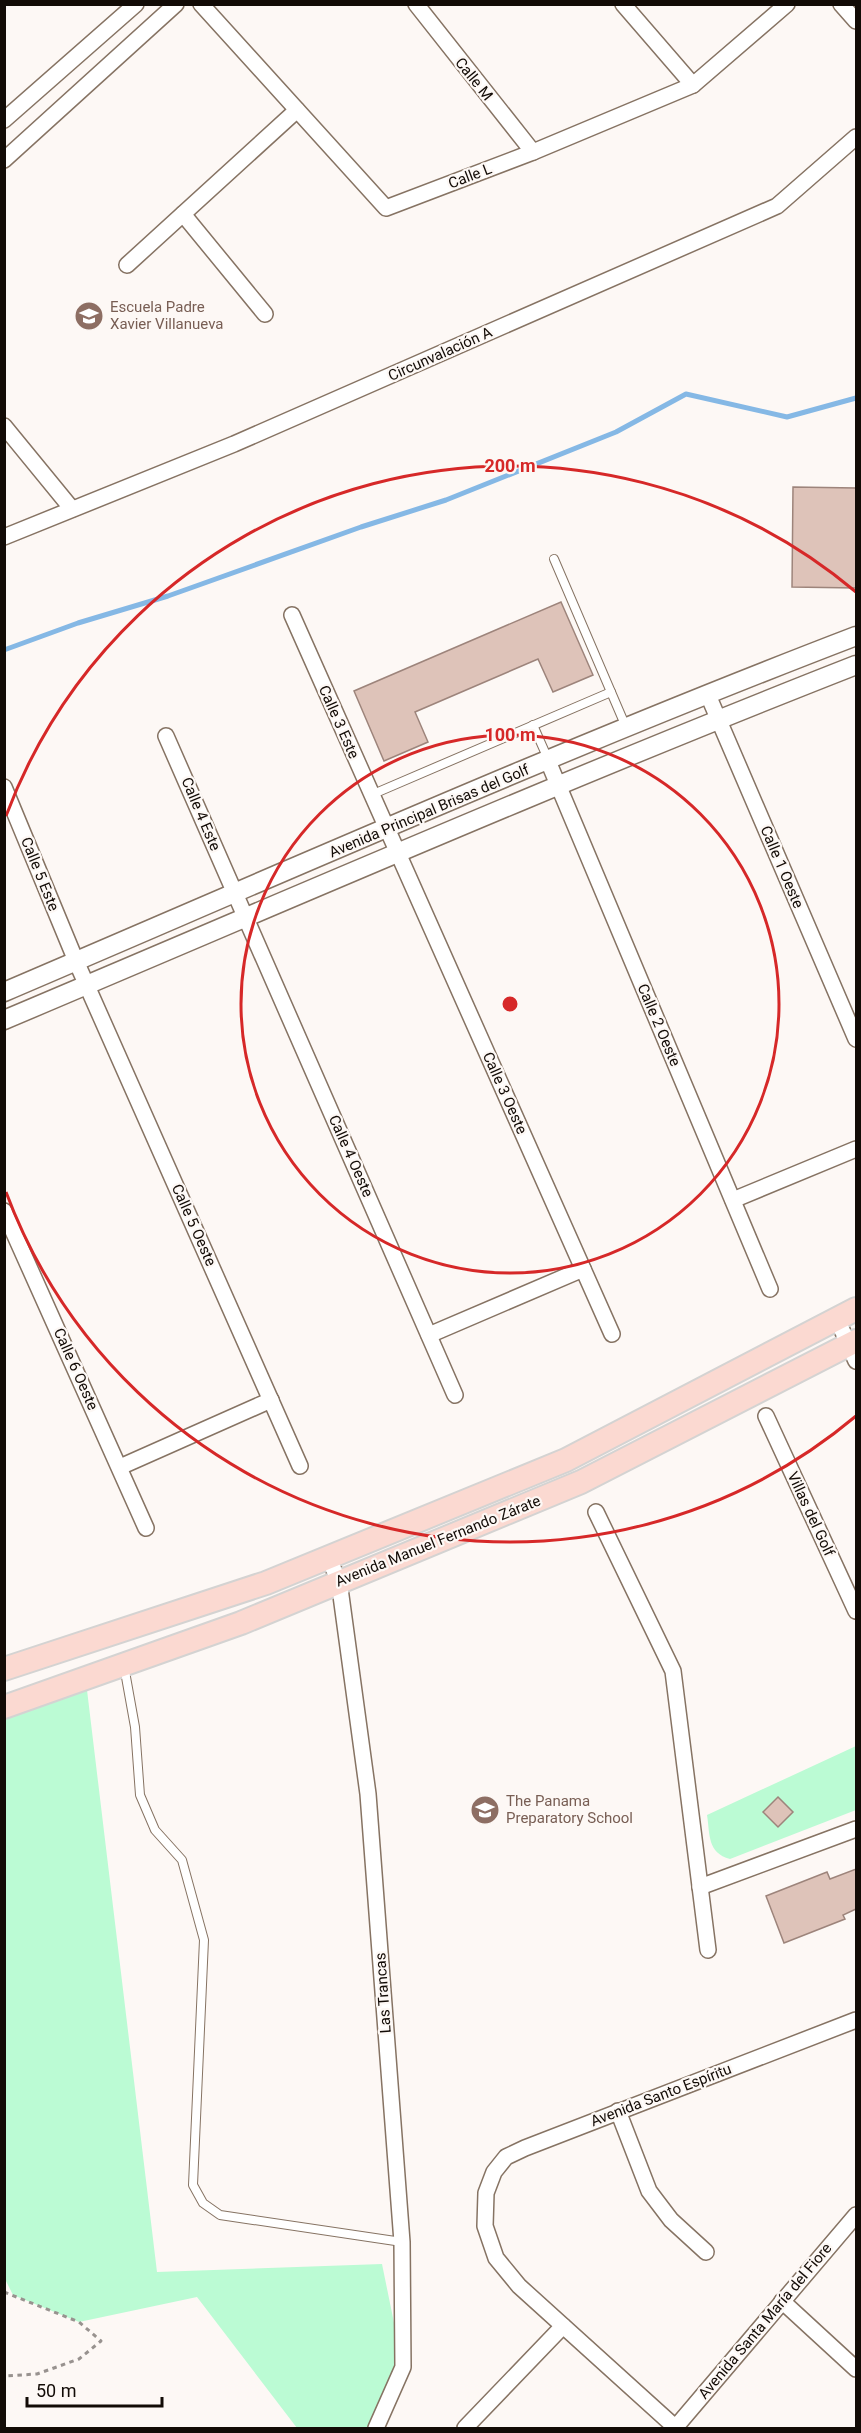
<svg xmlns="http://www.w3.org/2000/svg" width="861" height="2433" font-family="Roboto,sans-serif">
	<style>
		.green { fill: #bbfbd4 }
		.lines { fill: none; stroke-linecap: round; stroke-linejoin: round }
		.stream { stroke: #85b8e5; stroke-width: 5 }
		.building { fill: #dec3b9; stroke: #9d847b; stroke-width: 1.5 }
		.service-casing { stroke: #867363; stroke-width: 10 }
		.minor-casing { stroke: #867363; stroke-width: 18 }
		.tertiary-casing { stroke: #867363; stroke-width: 21 }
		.primary-casing { stroke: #d4d3d2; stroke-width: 26 }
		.path { stroke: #98928f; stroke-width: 3; stroke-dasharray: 4.5 4.5; stroke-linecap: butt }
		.service { stroke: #fff; stroke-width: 8 }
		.minor { stroke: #fff; stroke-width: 15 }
		.tertiary { stroke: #fff; stroke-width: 18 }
		.primary { stroke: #fbd9d1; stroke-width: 22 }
		.ring { fill: none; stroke: #d62828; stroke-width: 3 }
		.labels { text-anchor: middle; stroke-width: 4.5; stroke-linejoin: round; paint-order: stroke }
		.street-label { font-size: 15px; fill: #120b06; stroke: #fdf8f5 }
		.education-label { font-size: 15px; fill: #785e54; stroke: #fdf8f5; text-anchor: start }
		.centre { fill: #d62828; stroke: #fdf8f5; stroke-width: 3 }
		.ring-label { font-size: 18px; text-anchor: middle; font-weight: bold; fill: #d62828; stroke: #fdf8f5; stroke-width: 4.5; stroke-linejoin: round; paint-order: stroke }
	</style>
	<rect width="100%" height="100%" fill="#fdf8f5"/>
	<!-- green -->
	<g class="green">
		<polygon points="87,1690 157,2272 382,2264 403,2367 376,2428 297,2428 197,2297 79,2322 13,2295 4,2277 4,1715"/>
		<path d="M 856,1746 L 856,1810 L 730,1859 C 707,1853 710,1834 707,1815 Z"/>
	</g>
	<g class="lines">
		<!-- stream -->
		<polyline class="stream" points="4,650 78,623 168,596 361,527 446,500 616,432 686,394 787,417 856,398"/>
	</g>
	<!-- building -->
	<g class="building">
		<polygon points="793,487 856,488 856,588 792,587"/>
		<polygon points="561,602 593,675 553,692 538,659 415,712 428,742 384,761 354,691"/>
		<polygon points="778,1797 793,1812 778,1827 763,1812"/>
		<polygon points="856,1869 856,1909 843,1915 845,1919 784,1943 766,1896 827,1872 830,1879"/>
	</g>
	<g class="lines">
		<!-- service casing -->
		<g class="service-casing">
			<g id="service">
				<polyline points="554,559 626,727"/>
				<polyline points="533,725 548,759"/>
				<polyline points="371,795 611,692"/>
				<polyline points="124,1666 135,1727 140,1795 155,1830 182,1860 204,1940 193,2185 203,2203 220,2215 402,2242"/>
			</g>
		</g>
		<!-- minor casing -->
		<g class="minor-casing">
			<g id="minor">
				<polyline points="201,4 386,208 533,152 693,85 787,4"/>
				<polyline points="416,4 533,152"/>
				<polyline points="623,4 693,85"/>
				<polyline points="841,4 856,21"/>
				<polyline points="4,120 136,4"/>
				<polyline points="4,160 176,4"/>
				<polyline points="183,214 265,314"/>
				<polyline points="127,265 297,110"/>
				<polyline points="4,426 72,509"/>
				<polyline points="4,537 234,444 777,206 856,137"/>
				<polyline points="292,615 612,1334"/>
				<polyline points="708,695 856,1039"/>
				<polyline points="166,736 455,1395"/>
				<polyline points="548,761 770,1289"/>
				<polyline points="4,787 76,961 300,1466"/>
				<polyline points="733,1200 856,1149"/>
				<polyline points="4,1211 146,1528"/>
				<polyline points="837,1319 856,1361"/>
				<polyline points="429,1335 583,1269"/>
				<polyline points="766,1416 856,1611"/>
				<polyline points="120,1467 271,1400"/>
				<polyline points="596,1512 673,1671 708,1950"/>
				<polyline points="328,1557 339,1581 368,1794 402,2242 403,2367 376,2428"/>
				<polyline points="700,1887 856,1829"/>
				<polyline points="618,2111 649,2191 671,2220 706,2252"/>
				<polyline points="782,2301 856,2369"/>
				<polyline points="465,2428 563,2326"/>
				<polyline points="675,2428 856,2215"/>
				<polyline points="676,2428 519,2286 496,2258 485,2226 486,2193 494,2172 506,2157 525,2148 856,2020"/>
			</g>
		</g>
		<!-- tertiary casing -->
		<g class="tertiary-casing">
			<g id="tertiary">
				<path d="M 4,992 C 287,871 569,746 856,636"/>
				<path d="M 4,1020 C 288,900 570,777 856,665"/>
			</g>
		</g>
		<!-- primary casing -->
		<g class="primary-casing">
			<g id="primary">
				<polyline points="4,1669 266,1583 566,1460 856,1309"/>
				<polyline points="4,1707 241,1623 581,1482 856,1341"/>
			</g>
		</g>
		<!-- path -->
		<polyline class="path" points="4,2292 79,2322 101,2341 79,2359 37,2374 4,2376"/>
		<!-- service -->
		<use href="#service" class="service"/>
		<!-- minor -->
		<use href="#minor" class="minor"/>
		<!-- tertiary -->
		<use href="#tertiary" class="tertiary"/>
		<!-- primary -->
		<use href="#primary" class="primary"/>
	</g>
	<!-- distance rings -->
	<g class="ring">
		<circle cx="510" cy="1004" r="269"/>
		<path d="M856 1416A538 538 0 0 1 6 1192M6 816A538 538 0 0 1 856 592"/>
	</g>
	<!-- icons -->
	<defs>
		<g id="school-disc" transform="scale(1.5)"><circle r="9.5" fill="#8d6e63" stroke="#fdf8f5"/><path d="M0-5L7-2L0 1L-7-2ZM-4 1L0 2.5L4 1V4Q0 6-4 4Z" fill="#fff"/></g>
	</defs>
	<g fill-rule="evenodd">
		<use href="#school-disc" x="89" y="316"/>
		<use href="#school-disc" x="485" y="1810"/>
	</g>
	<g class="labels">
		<!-- street labels -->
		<g class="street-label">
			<text transform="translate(474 79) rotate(51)" y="5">Calle M</text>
			<text transform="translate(470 176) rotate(-21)" y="5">Calle L</text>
			<text transform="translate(440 354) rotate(-24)" y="5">Circunvalación A</text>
			<text transform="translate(339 722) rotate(66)" y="5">Calle 3 Este</text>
			<text transform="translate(429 811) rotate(-23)" y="5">Avenida Principal Brisas del Golf</text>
			<text transform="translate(201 814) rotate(67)" y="5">Calle 4 Este</text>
			<text transform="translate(782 867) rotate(67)" y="5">Calle 1 Oeste</text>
			<text transform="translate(40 874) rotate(68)" y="5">Calle 5 Este</text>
			<text transform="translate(659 1025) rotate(67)" y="5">Calle 2 Oeste</text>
			<text transform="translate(505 1093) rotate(66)" y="5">Calle 3 Oeste</text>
			<text transform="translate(351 1156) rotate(66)" y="5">Calle 4 Oeste</text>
			<text transform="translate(194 1225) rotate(66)" y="5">Calle 5 Oeste</text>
			<text transform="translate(76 1369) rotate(66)" y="5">Calle 6 Oeste</text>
			<text transform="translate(811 1514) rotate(65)" y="5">Villas del Golf</text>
			<text transform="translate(438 1541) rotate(-22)" y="5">Avenida Manuel Fernando Zárate</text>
			<text transform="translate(383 1993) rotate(-94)" y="5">Las Trancas</text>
			<text transform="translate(661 2095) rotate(-21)" y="5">Avenida Santo Espíritu</text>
			<text transform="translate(765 2321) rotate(-50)" y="5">Avenida Santa María del Fiore</text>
		</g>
		<!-- education labels -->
		<g class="education-label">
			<text x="110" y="312">Escuela Padre<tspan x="110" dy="17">Xavier Villanueva</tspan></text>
			<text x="506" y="1806">The Panama<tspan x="506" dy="17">Preparatory School</tspan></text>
		</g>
	</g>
	<circle cx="510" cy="1004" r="9" class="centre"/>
	<g class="ring-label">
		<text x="510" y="472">200 m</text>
		<text x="510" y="741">100 m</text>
	</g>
	<!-- border -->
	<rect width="861" height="2433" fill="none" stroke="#120b06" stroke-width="12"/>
	<!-- scale -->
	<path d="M27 2397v9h135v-9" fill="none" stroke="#120b06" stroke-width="3"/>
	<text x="36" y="2397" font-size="18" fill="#120b06" stroke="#fdf8f5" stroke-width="4.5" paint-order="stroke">50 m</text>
</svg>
